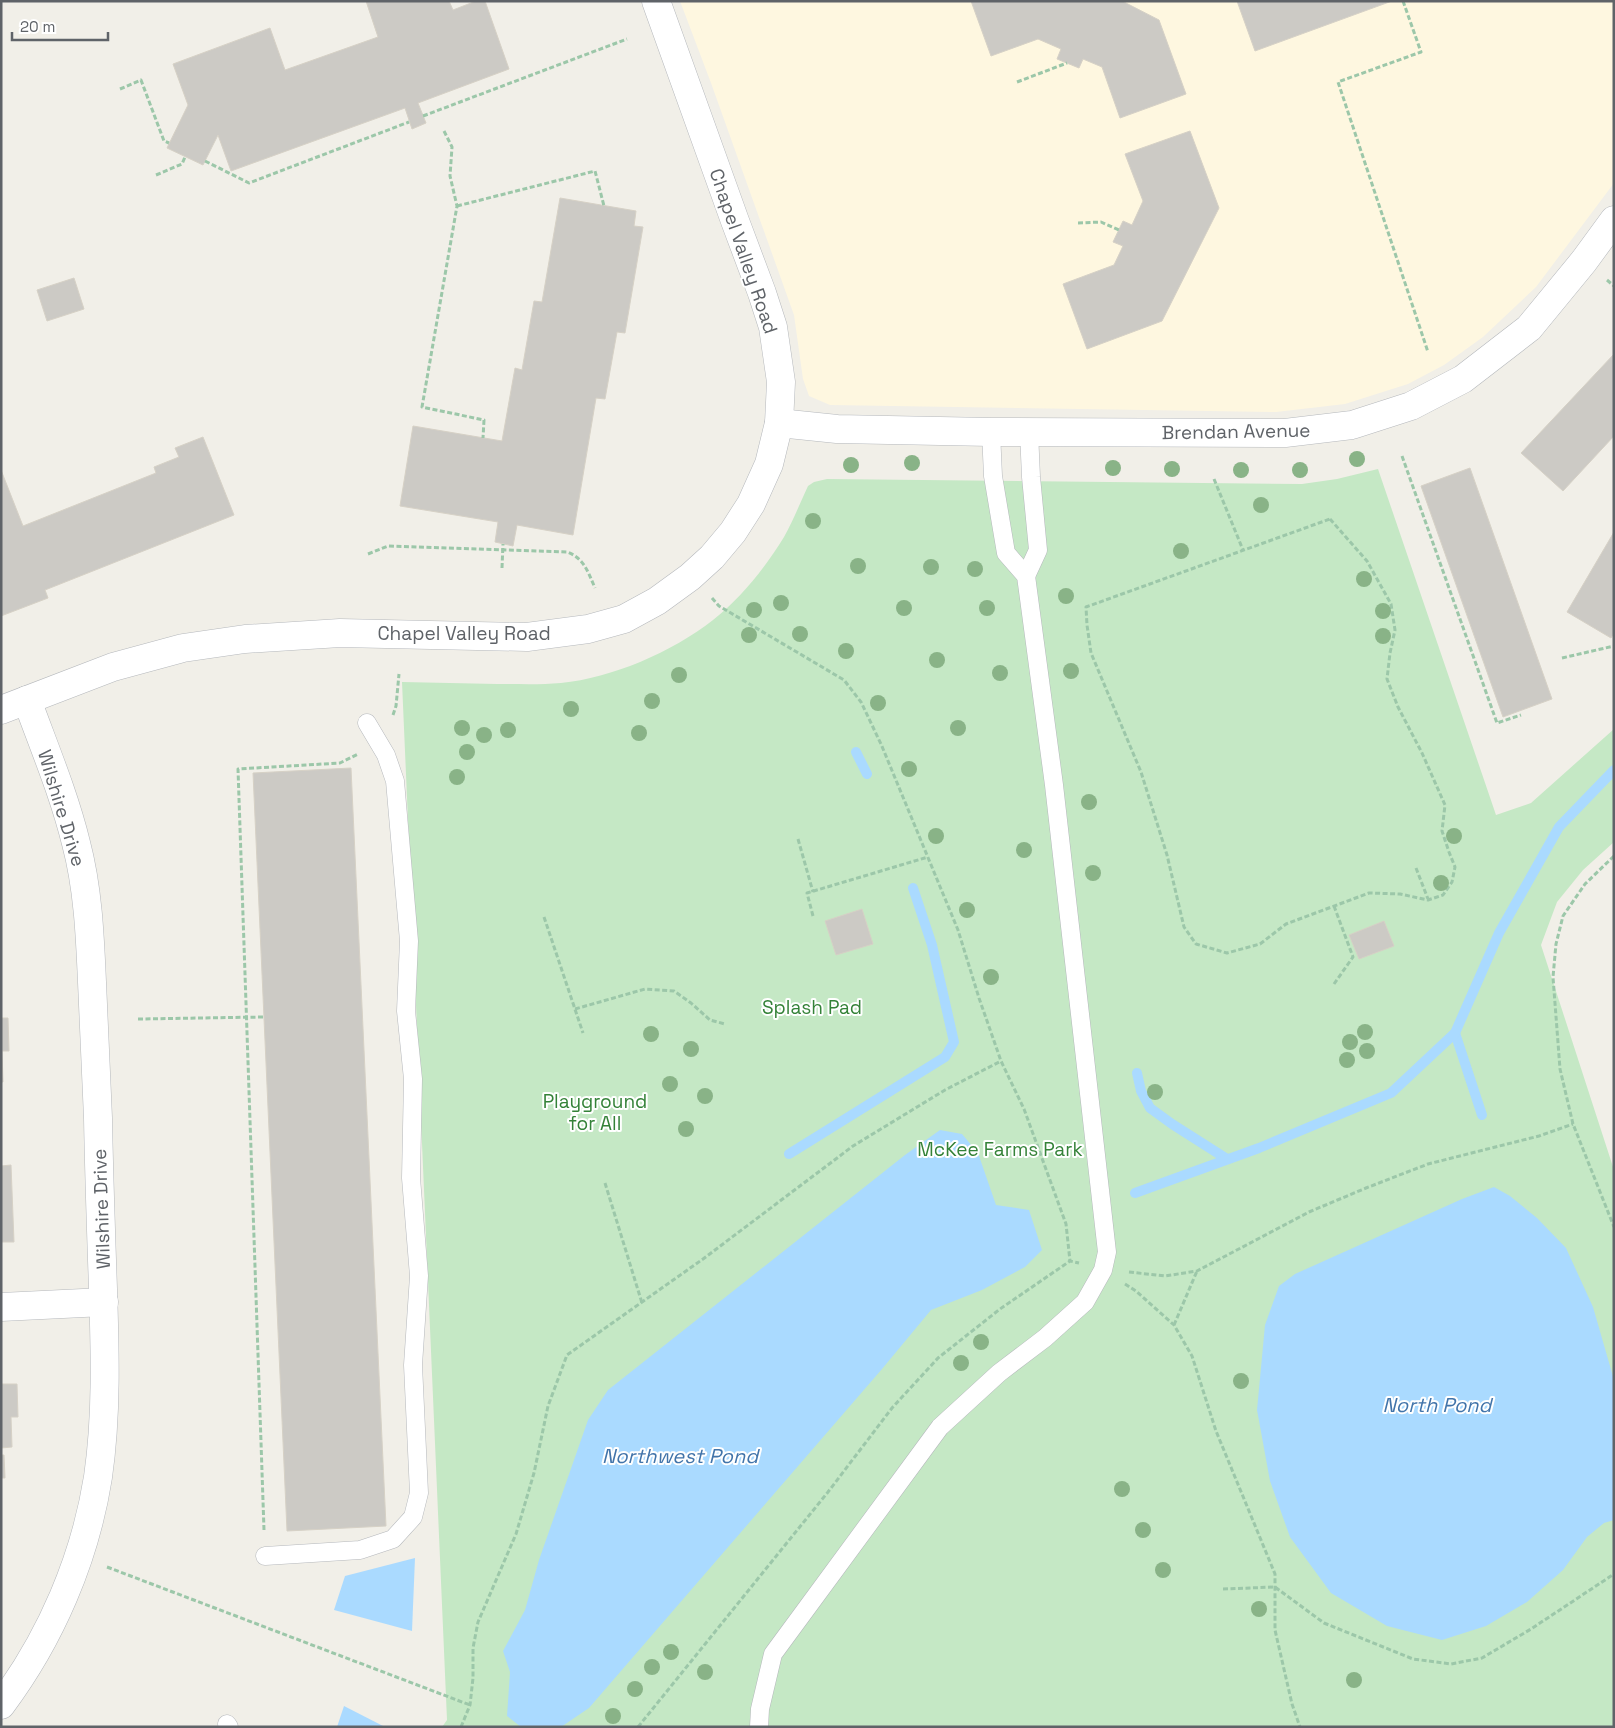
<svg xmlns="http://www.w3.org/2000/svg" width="1615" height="1728" font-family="'Space Grotesk',sans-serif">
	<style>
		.commercial { fill: #fef7e0 }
		.green { fill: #c5e8c5 }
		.water { fill: #aadaff }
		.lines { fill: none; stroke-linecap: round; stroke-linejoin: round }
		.stream { stroke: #aadaff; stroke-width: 10 }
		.building { fill: #cccac5; stroke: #d6d1c6 }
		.lane-casing { stroke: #b5b8bc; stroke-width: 19 }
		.street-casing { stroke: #b5b8bc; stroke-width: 29 }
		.path { stroke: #9cc7a9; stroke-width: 3; stroke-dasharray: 5 2.5; stroke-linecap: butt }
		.lane { stroke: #fff; stroke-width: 18 }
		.street { stroke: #fff; stroke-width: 28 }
		.tree { fill: #89b387 }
		.labels { text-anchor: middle; stroke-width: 4; stroke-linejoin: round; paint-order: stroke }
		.street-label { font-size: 19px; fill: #5f6368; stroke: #fff }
		.park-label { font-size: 19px; fill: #348238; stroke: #fff }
		.water-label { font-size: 20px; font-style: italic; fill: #4174aa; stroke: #fff }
	</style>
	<rect width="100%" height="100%" fill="#f1efe8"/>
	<!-- commercial -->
	<polygon class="commercial" points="680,1 1614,1 1614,183 1536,287 1483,337 1444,365 1408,384 1345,404 1276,412 830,405 809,396 803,379 794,315 711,83"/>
	<!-- green -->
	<path class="green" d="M 1378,469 L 1496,815 L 1531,803 L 1614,729 L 1614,842 L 1583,870 L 1557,902 L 1541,945 L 1614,1170 L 1614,1727 L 442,1727 L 447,1720 L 402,682 C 434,683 465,683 497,684 C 518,684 540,685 561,683 C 612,678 672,652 713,620 C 741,598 765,568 784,537 C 793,521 800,503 808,486 L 814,482 L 827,479 L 1302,484 L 1337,479 Z"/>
	<!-- water -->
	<g class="water">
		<polygon points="940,1130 962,1134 978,1153 996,1205 1029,1210 1042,1250 1025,1267 982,1290 931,1310 882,1369 589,1708 561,1727 521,1727 507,1716 510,1672 503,1651 525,1610 539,1560 588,1420 608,1390 905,1155"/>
		<polygon points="1494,1187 1510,1196 1537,1218 1566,1248 1593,1307 1614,1380 1614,1520 1604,1523 1587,1537 1563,1570 1527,1602 1486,1626 1442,1640 1387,1626 1331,1593 1290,1537 1270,1481 1257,1410 1265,1325 1279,1286 1295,1274 1462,1199"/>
		<polygon points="415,1558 412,1631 334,1610 345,1576"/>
		<polygon points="344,1706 385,1727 337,1727"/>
	</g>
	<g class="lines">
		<!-- stream -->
		<g class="stream">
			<polyline points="856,752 867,774"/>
			<polyline points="1455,1033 1482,1115"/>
			<polyline points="1137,1073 1141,1091 1150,1108 1172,1124 1227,1159"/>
			<polyline points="789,1154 945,1057 954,1042 932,945 913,888"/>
			<polyline points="1135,1193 1259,1148 1391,1093 1455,1033 1499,933 1559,827 1614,770"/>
		</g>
	</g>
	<!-- building -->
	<g class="building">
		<polygon points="366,1 449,1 453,10 476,1 485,1 509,69 418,103 426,123 412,129 405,108 231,171 218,135 203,165 167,148 188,105 173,64 270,28 285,70 378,37"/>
		<polygon points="971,1 1122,1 1159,20 1186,94 1120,118 1102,67 1083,59 1079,68 1057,59 1061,49 1038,39 991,56"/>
		<polygon points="1237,1 1392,1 1255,51"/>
		<polygon points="1190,131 1219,208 1162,321 1087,349 1063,284 1114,265 1123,246 1113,242 1123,221 1132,225 1143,201 1125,154"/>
		<polygon points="560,198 636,211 634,226 643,227 625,333 617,332 605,399 596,398 573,535 517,525 513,546 495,542 498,522 400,506 413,426 502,441 515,368 522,370 534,301 542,302"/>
		<polygon points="74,278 84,309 47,321 37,290"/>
		<polygon points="1614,354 1614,436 1563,491 1521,453"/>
		<polygon points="203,437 234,515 45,590 48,598 1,616 1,470 23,526 156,473 154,467 179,457 175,448"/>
		<polygon points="1470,468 1552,699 1503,717 1421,486"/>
		<polygon points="1614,532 1614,633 1611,638 1567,612"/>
		<polygon points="351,768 386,1526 287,1531 253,773"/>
		<polygon points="862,909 873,944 836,955 825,921"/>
		<polygon points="1384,921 1394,946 1359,959 1349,935"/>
		<polygon points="1,1018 8,1018 9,1051 2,1051 3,1082 1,1082"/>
		<polygon points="11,1165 14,1242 1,1242 1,1166"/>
		<polygon points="1,1384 17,1384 18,1417 11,1417 12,1447 1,1448"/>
		<polygon points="1,1455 4,1455 5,1478 1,1478"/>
	</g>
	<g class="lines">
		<!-- lane casing -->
		<g class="lane-casing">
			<g id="lane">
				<polyline points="1026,576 1038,550 1031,477 1029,432"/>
				<polyline points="265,1556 360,1550 393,1539 413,1517 419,1493 413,1365 419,1276 411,1178 413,1079 406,1011 409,941 395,781 386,755 367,723"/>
				<polyline points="227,1724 229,1727"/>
				<polyline points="759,1727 760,1709 773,1654 940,1427 999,1373 1045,1338 1085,1302 1103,1270 1107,1252 1054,785 1026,576 1006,553 993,476 991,432"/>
			</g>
		</g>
		<!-- street casing -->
		<g class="street-casing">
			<g id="street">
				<polyline points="779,423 837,429 991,432 1285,433 1352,425 1411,406 1463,379 1529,328 1584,261 1614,220"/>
				<polyline points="1,710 113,667 183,648 245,639 340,633 527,637 588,629 624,619 657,601 690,577 712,557 733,532 751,504 769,464 779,423 781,382 773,327 762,293 735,221 656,1"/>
				<polyline points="1,1307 104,1302"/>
				<path d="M 1,1705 C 51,1638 85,1559 98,1477 C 107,1415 105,1351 103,1289 C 101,1232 99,1175 98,1118 C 96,1072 94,1027 92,982 C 90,936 88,888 76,843 C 64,794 44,747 27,700"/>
			</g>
		</g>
		<!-- path -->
		<g class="path">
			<polyline points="1403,1 1421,52 1338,82 1428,352"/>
			<polyline points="1017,82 1067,63"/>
			<polyline points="120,89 141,80 164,141 169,143"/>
			<polyline points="423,116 627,39"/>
			<polyline points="444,131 452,147 450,176 457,206 422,407 484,420 483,438"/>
			<polyline points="205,161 249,183 409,122"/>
			<polyline points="156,175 182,164 185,157"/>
			<polyline points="457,206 595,171 604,206"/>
			<polyline points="1078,223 1101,222 1119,230"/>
			<polyline points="1607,280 1614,286"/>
			<polyline points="1402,456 1497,723 1521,715"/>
			<polyline points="1214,479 1243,550"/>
			<polygon points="1330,519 1367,561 1391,604 1395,630 1390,653 1387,679 1398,707 1422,753 1445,805 1442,831 1449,852 1455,867 1452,882 1443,895 1428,900 1400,894 1369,893 1286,924 1260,944 1227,953 1196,944 1184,927 1167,855 1141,772 1091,653 1087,625 1086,607"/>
			<path d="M 368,554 L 388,546 L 567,552 C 584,558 588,572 595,588"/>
			<polyline points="502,568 503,544"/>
			<polyline points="712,598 719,606 844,680 861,702 881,744 958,930 979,998 1001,1061 1024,1109 1066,1224 1070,1261"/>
			<polyline points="1562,658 1614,646"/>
			<polyline points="393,715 396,706 399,674"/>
			<polyline points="798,839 813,892"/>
			<polyline points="1614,856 1585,884 1563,916 1556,944 1553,977 1560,1069 1573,1124 1614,1227"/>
			<polyline points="1416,868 1428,899"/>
			<polyline points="813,916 807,893 928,857"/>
			<polyline points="544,917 583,1033"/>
			<polyline points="1334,984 1353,957 1334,906"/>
			<polyline points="575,1009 645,989 674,991 691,1003 710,1020 725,1024"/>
			<polyline points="138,1019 264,1017"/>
			<polyline points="605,1183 642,1303"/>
			<polyline points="1129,1272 1165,1276 1197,1271 1309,1212 1366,1188 1428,1164 1539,1136 1573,1124"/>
			<polyline points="1125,1284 1136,1291 1174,1325 1192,1356 1216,1431 1275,1574 1275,1630 1292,1704 1300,1727"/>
			<polyline points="1174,1325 1197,1271"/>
			<polyline points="264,1530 238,769 340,763 358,754"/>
			<polyline points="107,1567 470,1705"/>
			<polyline points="1223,1589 1275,1587 1324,1623 1413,1659 1451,1664 1482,1658 1531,1629 1614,1574"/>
			<polyline points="461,1727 470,1705 473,1678 473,1648 478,1622 516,1534 534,1473 548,1406 567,1355 703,1259 853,1146 945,1090 1001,1061"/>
			<polyline points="638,1727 828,1492 892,1408 938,1358 1000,1309 1070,1261 1079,1263"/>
		</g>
		<!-- lane -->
		<use href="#lane" class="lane"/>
		<!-- street -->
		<use href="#street" class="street"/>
	</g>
	<!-- trees -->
	<g class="tree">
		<circle cx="1357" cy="459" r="8"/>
		<circle cx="912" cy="463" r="8"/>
		<circle cx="851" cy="465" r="8"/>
		<circle cx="1113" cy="468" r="8"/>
		<circle cx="1172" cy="469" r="8"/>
		<circle cx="1241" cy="470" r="8"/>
		<circle cx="1300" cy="470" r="8"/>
		<circle cx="1261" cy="505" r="8"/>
		<circle cx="813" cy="521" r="8"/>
		<circle cx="1181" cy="551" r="8"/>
		<circle cx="858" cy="566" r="8"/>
		<circle cx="931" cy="567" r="8"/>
		<circle cx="975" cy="569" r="8"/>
		<circle cx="1364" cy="579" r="8"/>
		<circle cx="1066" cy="596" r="8"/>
		<circle cx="781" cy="603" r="8"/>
		<circle cx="904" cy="608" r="8"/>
		<circle cx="987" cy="608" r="8"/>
		<circle cx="754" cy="610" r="8"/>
		<circle cx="1383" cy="611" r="8"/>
		<circle cx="800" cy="634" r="8"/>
		<circle cx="749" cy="635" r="8"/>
		<circle cx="1383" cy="636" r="8"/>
		<circle cx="846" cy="651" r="8"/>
		<circle cx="937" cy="660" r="8"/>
		<circle cx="1071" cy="671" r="8"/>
		<circle cx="1000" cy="673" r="8"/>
		<circle cx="679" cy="675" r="8"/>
		<circle cx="652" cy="701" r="8"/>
		<circle cx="878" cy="703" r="8"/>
		<circle cx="571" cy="709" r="8"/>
		<circle cx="462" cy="728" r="8"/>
		<circle cx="958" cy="728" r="8"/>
		<circle cx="508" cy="730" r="8"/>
		<circle cx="639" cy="733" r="8"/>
		<circle cx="484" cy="735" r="8"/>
		<circle cx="467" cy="752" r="8"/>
		<circle cx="909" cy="769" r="8"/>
		<circle cx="457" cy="777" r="8"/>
		<circle cx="1089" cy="802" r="8"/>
		<circle cx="936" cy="836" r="8"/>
		<circle cx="1454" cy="836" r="8"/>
		<circle cx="1024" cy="850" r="8"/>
		<circle cx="1093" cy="873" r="8"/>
		<circle cx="1441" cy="883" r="8"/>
		<circle cx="967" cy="910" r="8"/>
		<circle cx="991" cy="977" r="8"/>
		<circle cx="1365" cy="1032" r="8"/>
		<circle cx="651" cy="1034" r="8"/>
		<circle cx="1350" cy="1042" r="8"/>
		<circle cx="691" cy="1049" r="8"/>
		<circle cx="1367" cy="1051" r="8"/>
		<circle cx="1347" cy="1060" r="8"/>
		<circle cx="670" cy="1084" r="8"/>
		<circle cx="1155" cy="1092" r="8"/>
		<circle cx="705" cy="1096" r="8"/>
		<circle cx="686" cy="1129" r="8"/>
		<circle cx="981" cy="1342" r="8"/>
		<circle cx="961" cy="1363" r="8"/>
		<circle cx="1241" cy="1381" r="8"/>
		<circle cx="1122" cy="1489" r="8"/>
		<circle cx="1143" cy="1530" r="8"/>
		<circle cx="1163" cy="1570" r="8"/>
		<circle cx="1259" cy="1609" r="8"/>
		<circle cx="671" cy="1652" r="8"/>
		<circle cx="652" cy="1667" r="8"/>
		<circle cx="705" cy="1672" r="8"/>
		<circle cx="1354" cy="1680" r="8"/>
		<circle cx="635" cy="1689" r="8"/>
		<circle cx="613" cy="1716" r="8"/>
	</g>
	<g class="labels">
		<!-- street labels -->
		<g class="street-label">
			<text transform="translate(744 251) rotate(71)" y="7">Chapel Valley Road</text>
			<text transform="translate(1236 431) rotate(-1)" y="7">Brendan Avenue</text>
			<text x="464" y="640">Chapel Valley Road</text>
			<text transform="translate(62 808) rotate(73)" y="7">Wilshire Drive</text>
			<text transform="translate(101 1209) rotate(-92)" y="7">Wilshire Drive</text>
		</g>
		<!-- park labels -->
		<g class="park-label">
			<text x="812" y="1014">Splash Pad</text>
			<text x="595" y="1108">Playground<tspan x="595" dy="22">for All</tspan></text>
			<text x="1000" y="1156">McKee Farms Park</text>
		</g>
		<!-- water labels -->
		<g class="water-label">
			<text x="1437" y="1412">North Pond</text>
			<text x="680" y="1463">Northwest Pond</text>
		</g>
	</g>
	<!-- border -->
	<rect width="1615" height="1728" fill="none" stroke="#5f6368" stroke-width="5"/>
	<!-- scale -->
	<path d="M12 32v8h96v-8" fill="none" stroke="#5f6368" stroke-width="2.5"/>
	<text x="20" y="32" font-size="15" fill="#5f6368" stroke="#ffffff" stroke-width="4" paint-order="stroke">20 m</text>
</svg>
